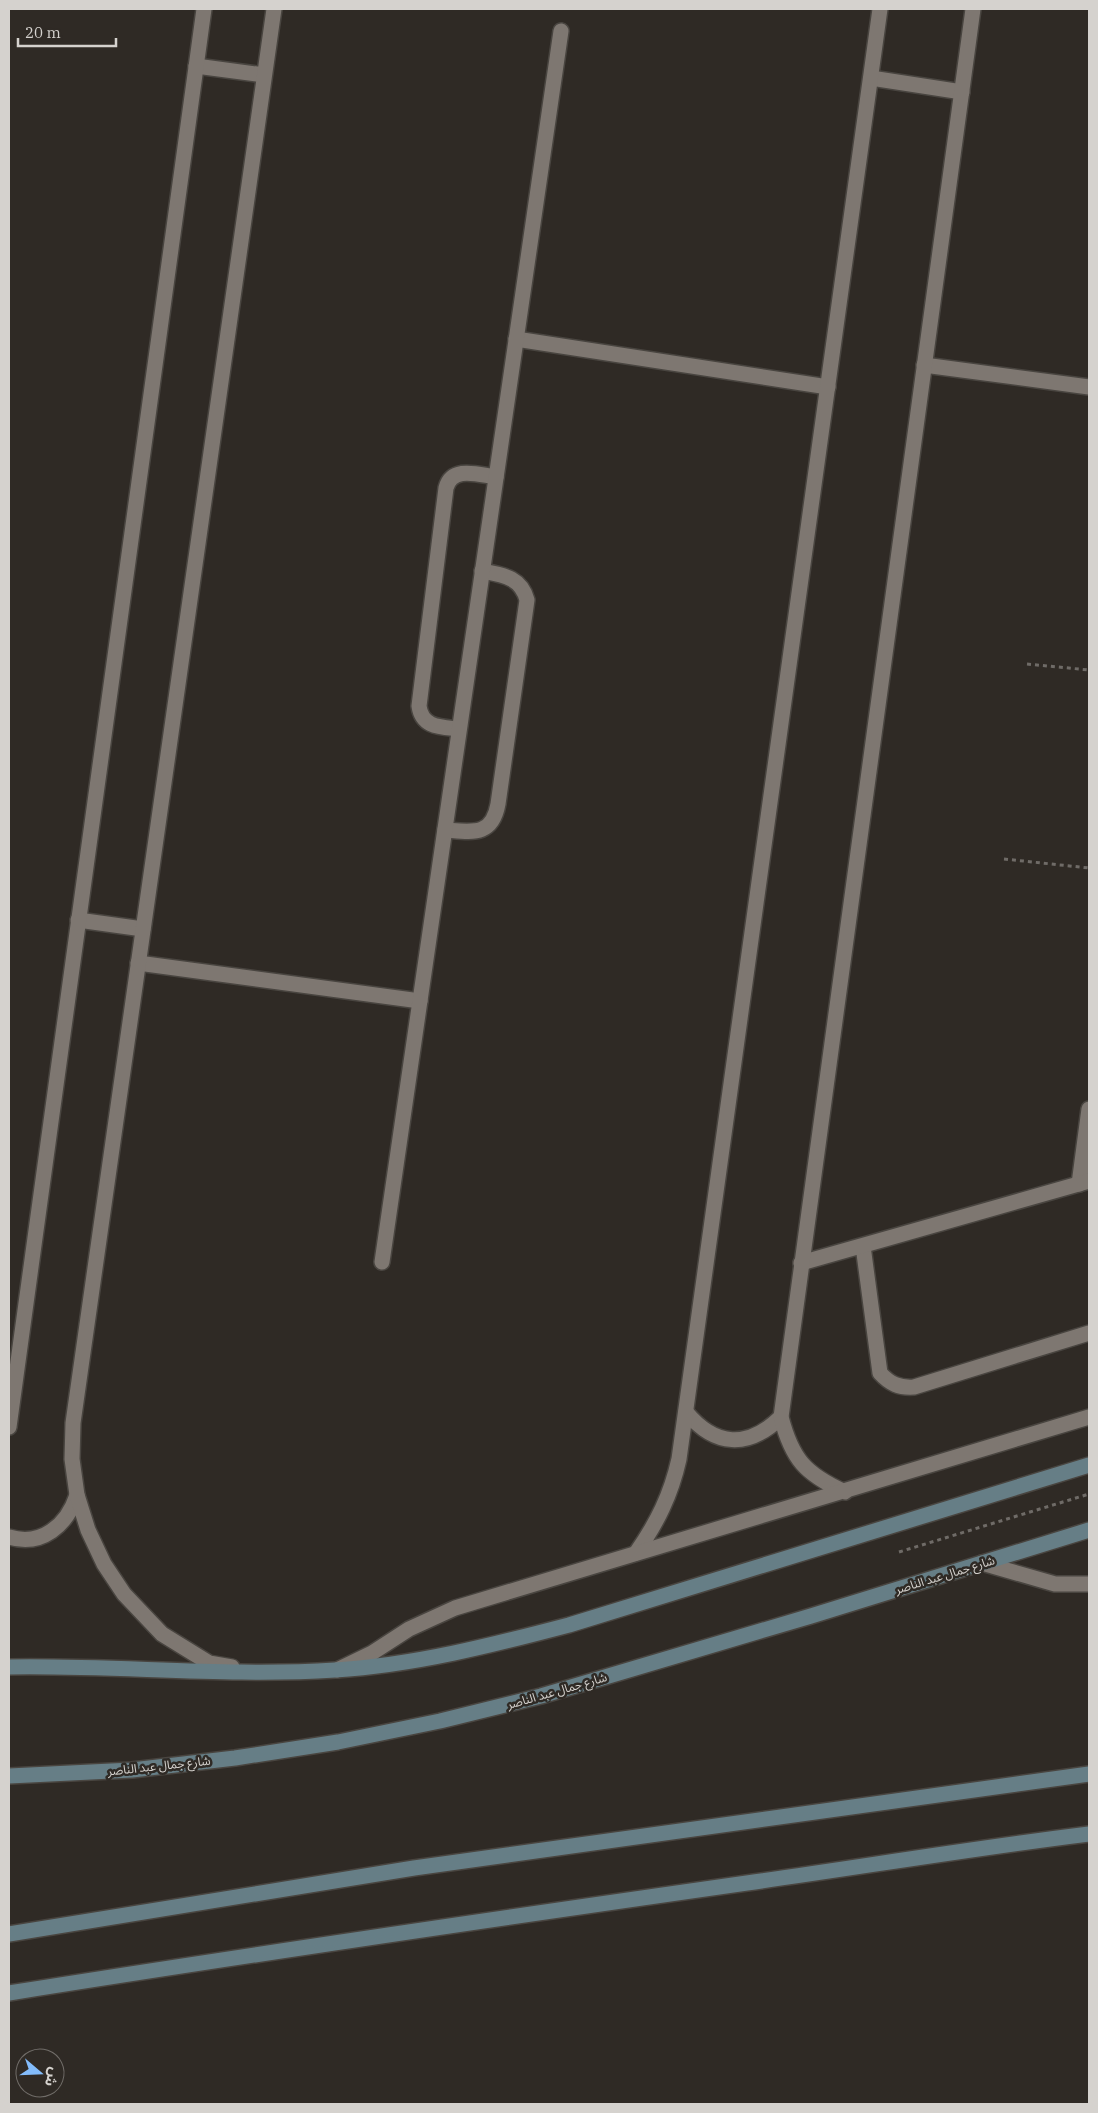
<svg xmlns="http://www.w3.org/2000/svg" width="1098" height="2113" font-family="'IBM Plex Serif','Noto Sans Arabic',serif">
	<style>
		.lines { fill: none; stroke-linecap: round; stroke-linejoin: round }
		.service-casing { stroke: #494540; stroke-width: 18 }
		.minor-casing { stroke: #494540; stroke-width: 18 }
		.tertiary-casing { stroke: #494540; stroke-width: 18 }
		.secondary-casing { stroke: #494540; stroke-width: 18 }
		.path { stroke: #6f6b67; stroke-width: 3; stroke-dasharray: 4 4; stroke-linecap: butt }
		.service { stroke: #7e7771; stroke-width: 15 }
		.minor { stroke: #7e7771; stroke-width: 15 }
		.tertiary { stroke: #7e7771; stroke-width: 15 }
		.secondary { stroke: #667e86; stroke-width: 15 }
		.labels { text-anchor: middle; stroke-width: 5; stroke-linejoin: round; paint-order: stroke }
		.street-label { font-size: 12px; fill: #d5d2ce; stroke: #2f2a25 }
	</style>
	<rect width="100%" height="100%" fill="#2f2a25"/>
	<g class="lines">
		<!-- service casing -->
		<g class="service-casing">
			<g id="service">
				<path d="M 459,729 C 441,727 422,728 419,706 L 446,488 C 452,465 479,475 496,477"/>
				<path d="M 445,830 C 472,832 492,837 498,804 L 527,600 C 521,577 503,575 482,571"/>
			</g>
		</g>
		<!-- minor casing -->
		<g class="minor-casing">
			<g id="minor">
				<polyline points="196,66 264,75"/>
				<polyline points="871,78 962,92"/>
				<polyline points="516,339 828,387"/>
				<polyline points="924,365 1089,387"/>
				<polyline points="78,920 143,929"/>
				<polyline points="138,963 420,1001"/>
				<polyline points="1079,1184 1089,1109"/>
				<path d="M 863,1246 L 880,1373 C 890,1384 899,1388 914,1387 L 1089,1333"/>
				<polyline points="382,1262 561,31"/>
				<polyline points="801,1263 1089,1181"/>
				<path d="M 686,1412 C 715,1447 748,1449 781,1417"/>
				<polyline points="9,1427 204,9"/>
				<path d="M 845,1492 C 805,1474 792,1459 781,1417 L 973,9"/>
				<path d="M 9,1537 C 42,1547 67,1525 77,1495"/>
				<path d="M 636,1553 C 657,1523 671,1495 679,1459 L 880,9"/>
				<polyline points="232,1667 209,1663 162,1634 124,1594 104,1564 88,1530 77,1495 72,1459 73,1423 274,9"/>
			</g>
		</g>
		<!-- tertiary casing -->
		<g class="tertiary-casing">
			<g id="tertiary">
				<polyline points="982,1563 1055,1584 1089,1584"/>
				<polyline points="337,1670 372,1653 409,1629 455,1608 1089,1417"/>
			</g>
		</g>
		<!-- secondary casing -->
		<g class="secondary-casing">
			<g id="secondary">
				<path d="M 9,1667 C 117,1665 227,1677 335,1670 C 415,1665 493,1645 569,1625 L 1089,1465"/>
				<polyline points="9,1776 132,1770 235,1758 338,1742 440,1721 541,1696 811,1616 1089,1530"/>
				<polyline points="9,1934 414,1868 1089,1774"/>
				<path d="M 9,1993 C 254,1954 501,1918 747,1883 C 861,1867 975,1848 1089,1834"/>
			</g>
		</g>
		<!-- path -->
		<g class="path">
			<polyline points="1027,664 1089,670"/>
			<polyline points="1004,859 1089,868"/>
			<polyline points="899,1552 1089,1494"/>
		</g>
		<!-- service -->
		<use href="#service" class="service"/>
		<!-- minor -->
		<use href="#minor" class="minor"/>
		<!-- tertiary -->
		<use href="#tertiary" class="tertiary"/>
		<!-- secondary -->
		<use href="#secondary" class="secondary"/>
	</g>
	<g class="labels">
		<!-- street labels -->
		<g class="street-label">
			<text transform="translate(945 1575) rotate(-17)" y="4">شارع جمال عبد الناصر</text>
			<text transform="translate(557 1691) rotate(-16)" y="4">شارع جمال عبد الناصر</text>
			<text transform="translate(159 1766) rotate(-6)" y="4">شارع جمال عبد الناصر</text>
		</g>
	</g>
	<!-- border -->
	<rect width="1098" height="2113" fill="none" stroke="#d5d2ce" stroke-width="20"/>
	<!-- north arrow -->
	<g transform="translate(40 2073) rotate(109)"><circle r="24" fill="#2f2a25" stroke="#716d69"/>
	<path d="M0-4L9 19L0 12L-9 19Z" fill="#83bcfb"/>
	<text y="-8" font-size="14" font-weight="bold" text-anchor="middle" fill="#d5d2ce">ش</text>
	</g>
	<!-- scale -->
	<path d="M18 38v8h98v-8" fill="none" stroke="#d5d2ce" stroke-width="2.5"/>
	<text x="25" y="38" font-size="15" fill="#d5d2ce" stroke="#2f2a25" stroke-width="4" paint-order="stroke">20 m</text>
</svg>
